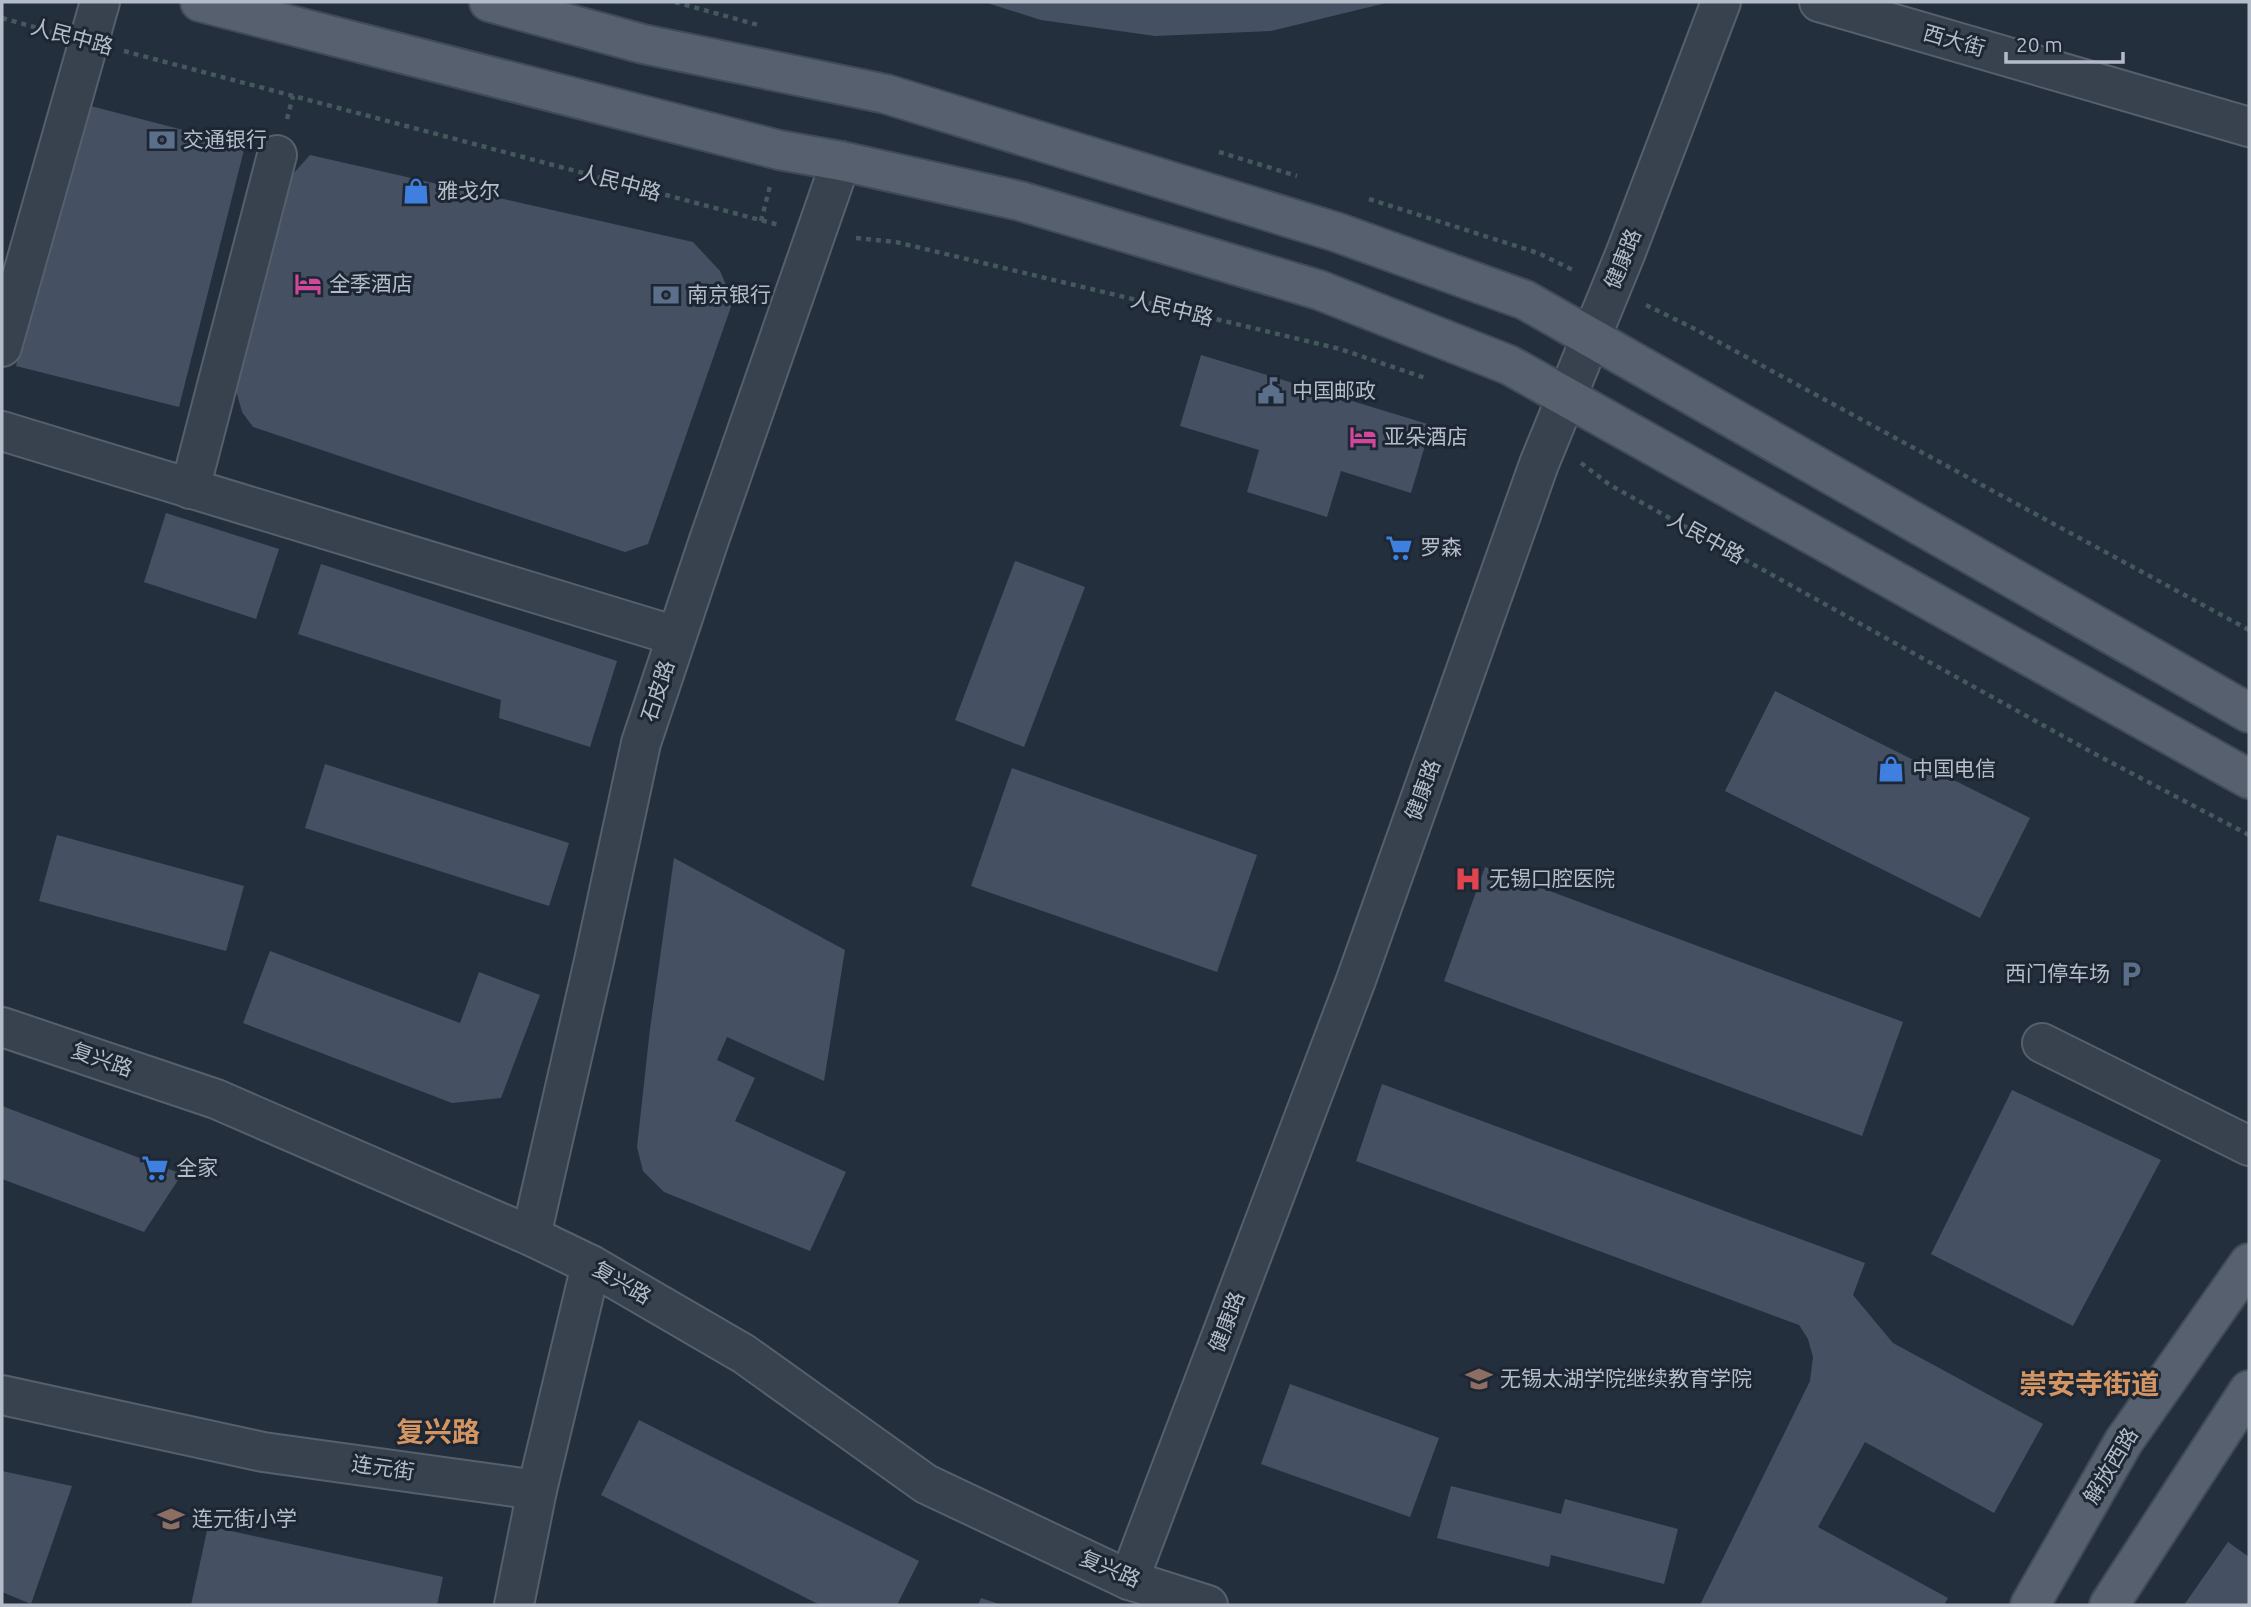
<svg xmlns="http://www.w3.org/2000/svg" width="2251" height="1607" font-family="Ubuntu,'Noto Sans SC',sans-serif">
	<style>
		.building { fill: #455162 }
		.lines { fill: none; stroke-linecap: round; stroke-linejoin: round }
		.minor-casing { stroke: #565f6c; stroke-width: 42 }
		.major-casing { stroke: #414a57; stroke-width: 42 }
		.path { stroke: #44595c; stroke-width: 4.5; stroke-dasharray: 5 5; stroke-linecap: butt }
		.minor { stroke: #38414e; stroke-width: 38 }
		.major { stroke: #56606e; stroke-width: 38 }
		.labels { text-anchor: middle; stroke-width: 6; stroke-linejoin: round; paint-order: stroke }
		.street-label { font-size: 21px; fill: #b4bcc9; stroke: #1d2633 }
		.poi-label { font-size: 21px; fill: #b4bcc9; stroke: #1d2633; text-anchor: start }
		.district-label { font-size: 28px; font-weight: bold; fill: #d59563; stroke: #1d2633 }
	</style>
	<rect width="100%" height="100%" fill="#242f3e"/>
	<!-- building -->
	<g class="building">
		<polygon points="984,2 1386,2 1386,3 1271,31 1155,36 1041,20"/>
		<polygon points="83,104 245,146 179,407 16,366"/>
		<polygon points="310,155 693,242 720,271 733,301 648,544 625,552 253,427 242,412 235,387 292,175"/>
		<polygon points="1201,355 1431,425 1411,493 1341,471 1327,517 1247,492 1259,450 1180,426"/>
		<polygon points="166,513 279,549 256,619 144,582"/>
		<polygon points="1015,561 1085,587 1024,747 955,720"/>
		<polygon points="321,564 617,661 590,747 499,718 501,700 298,634"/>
		<polygon points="1775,691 2030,818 1980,918 1725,791"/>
		<polygon points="325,764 569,843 549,906 305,828"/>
		<polygon points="1012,768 1257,855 1217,972 971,886"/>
		<polygon points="57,835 244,886 226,951 39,901"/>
		<polygon points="674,858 845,950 824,1081 727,1037 717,1060 755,1078 735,1121 846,1172 810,1251 664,1192 643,1171 637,1147 650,1029"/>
		<polygon points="1485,867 1903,1022 1862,1136 1444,981"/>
		<polygon points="270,951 460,1023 479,972 540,995 501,1098 452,1103 243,1023"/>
		<polygon points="1382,1084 1865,1263 1853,1295 1893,1343 2043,1424 1994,1513 1865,1442 1818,1527 1948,1598 1944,1605 1700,1605 1810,1381 1813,1357 1808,1339 1799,1325 1356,1161"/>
		<polygon points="2012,1090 2161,1160 2073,1326 1931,1254"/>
		<polygon points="2,1106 182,1174 144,1232 2,1179"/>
		<polygon points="1290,1384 1439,1438 1410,1517 1261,1464"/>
		<polygon points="639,1420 919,1561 897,1605 820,1605 601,1495"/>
		<polygon points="2,1471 72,1486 31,1604 2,1592"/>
		<polygon points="1451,1486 1561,1514 1565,1499 1678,1529 1664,1584 1551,1555 1549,1567 1437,1538"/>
		<polygon points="208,1526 443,1577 437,1605 191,1605"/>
		<polygon points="2228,1542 2249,1557 2249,1605 2184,1605"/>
		<polygon points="981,1598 1002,1605 978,1605"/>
	</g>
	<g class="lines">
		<!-- minor casing -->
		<g class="minor-casing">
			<g id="minor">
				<polyline points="1819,2 2249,127"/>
				<polyline points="2,347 100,2"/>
				<polyline points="2,431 676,636"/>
				<polyline points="190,489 277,155"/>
				<polyline points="2,1027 216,1099 531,1236 591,1265 744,1354 926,1484 1129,1580 1208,1605"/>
				<polyline points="2042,1043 2249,1146"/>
				<polyline points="531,1236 594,961 641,743 708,543 841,161"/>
				<polyline points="2,1395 263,1452 537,1490"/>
				<polyline points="1129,1580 1356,980 1539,464 1626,252 1721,2"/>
				<polyline points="514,1605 537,1490 591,1265"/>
			</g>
		</g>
		<!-- major casing -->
		<g class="major-casing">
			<g id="major">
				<polyline points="200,2 779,150 841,161 1020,201 1319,290 1509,365 2249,779"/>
				<polyline points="489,2 643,44 886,94 1336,232 1525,300 2249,713"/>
				<polyline points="2030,1605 2124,1441 2249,1263"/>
				<polyline points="2109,1605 2249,1390"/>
			</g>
		</g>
		<!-- path -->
		<g class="path">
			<polyline points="675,2 758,25"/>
			<polyline points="2,18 52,32"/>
			<polyline points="124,51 779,225"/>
			<polyline points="287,119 293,96"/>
			<polyline points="1219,152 1297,176"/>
			<polyline points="1369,199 1538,253 1575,271"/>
			<polyline points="761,221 770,186"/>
			<polyline points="856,238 896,242 1340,349 1428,379"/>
			<polyline points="1646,305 1691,327 2249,630"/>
			<polyline points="1581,463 1610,485 2095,754 2249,835"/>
		</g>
		<!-- minor -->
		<use href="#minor" class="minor"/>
		<!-- major -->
		<use href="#major" class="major"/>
	</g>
	<!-- icons -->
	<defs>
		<g id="bank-bare" transform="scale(2.1)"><path d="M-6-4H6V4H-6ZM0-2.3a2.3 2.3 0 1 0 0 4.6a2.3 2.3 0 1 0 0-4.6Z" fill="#5c6f8a" stroke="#1d2633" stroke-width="2.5" paint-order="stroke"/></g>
		<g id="shop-bare" transform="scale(2.1)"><path d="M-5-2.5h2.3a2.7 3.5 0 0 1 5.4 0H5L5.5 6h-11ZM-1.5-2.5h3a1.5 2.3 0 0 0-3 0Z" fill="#3f7fe0" stroke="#1d2633" stroke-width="2.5" paint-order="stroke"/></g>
		<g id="hotel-bare" transform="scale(2.1)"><path d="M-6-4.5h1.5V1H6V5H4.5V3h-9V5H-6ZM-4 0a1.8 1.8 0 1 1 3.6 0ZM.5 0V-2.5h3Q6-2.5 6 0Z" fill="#d1479c" stroke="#1d2633" stroke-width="2.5" paint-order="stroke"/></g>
		<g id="civic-bare" transform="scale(2.1)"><path d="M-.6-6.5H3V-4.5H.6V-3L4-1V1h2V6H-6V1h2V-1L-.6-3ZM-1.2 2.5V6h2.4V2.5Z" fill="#5c6f8a" stroke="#1d2633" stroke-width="2.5" paint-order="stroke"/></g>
		<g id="supermarket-bare" transform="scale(2.1)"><path d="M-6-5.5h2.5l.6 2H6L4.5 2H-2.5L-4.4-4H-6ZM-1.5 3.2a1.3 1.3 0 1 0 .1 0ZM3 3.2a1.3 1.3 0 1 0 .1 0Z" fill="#3f7fe0" stroke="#1d2633" stroke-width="2.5" paint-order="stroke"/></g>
		<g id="hospital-bare" transform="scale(2.1)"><path d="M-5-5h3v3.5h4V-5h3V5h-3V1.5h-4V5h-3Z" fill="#e0444e" stroke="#1d2633" stroke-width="2.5" paint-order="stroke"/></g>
		<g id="parking-bare" transform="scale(2.1)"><path d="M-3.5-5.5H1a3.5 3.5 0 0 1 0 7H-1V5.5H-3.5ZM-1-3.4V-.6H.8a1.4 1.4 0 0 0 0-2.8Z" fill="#5c6f8a" stroke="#1d2633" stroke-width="2.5" paint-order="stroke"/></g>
		<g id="university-bare" transform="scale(2.1)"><path d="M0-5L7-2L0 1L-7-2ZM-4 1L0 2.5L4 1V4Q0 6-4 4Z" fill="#8d6e63" stroke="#1d2633" stroke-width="2.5" paint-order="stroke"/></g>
		<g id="school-bare" transform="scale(2.1)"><path d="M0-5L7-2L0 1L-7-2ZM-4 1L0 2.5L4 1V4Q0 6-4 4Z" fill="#8d6e63" stroke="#1d2633" stroke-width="2.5" paint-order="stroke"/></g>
	</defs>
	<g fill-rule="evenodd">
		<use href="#bank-bare" x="162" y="140"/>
		<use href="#shop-bare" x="416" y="191"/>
		<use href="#hotel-bare" x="308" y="284"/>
		<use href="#bank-bare" x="666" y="295"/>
		<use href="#civic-bare" x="1271" y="391"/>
		<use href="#hotel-bare" x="1363" y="437"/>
		<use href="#supermarket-bare" x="1399" y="548"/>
		<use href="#shop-bare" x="1891" y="769"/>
		<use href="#hospital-bare" x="1468" y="879"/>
		<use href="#parking-bare" x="2131" y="974"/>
		<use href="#supermarket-bare" x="155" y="1168"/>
		<use href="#university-bare" x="1479" y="1379"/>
		<use href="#school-bare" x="171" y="1519"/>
	</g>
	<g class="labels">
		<!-- street labels -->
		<g class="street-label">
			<text transform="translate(72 37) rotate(15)" y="7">人民中路</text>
			<text transform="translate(1954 41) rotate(16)" y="7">西大街</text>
			<text transform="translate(620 183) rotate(15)" y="7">人民中路</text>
			<text transform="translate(1623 259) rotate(-68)" y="7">健康路</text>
			<text transform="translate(1172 309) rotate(14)" y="7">人民中路</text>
			<text transform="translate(1706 538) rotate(29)" y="7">人民中路</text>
			<text transform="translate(658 691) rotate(-72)" y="7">石皮路</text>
			<text transform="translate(1423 790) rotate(-70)" y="7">健康路</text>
			<text transform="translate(102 1060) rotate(19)" y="7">复兴路</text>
			<text transform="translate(622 1283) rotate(30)" y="7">复兴路</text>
			<text transform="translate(1227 1322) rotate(-69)" y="7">健康路</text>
			<text transform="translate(2111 1466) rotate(-59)" y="7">解放西路</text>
			<text transform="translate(383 1468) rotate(8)" y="7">连元街</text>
			<text transform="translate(1110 1569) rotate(23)" y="7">复兴路</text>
		</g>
		<!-- poi labels -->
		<g class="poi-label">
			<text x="183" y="147">交通银行</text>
			<text x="437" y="198">雅戈尔</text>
			<text x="329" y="291">全季酒店</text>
			<text x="687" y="302">南京银行</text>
			<text x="1292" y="398">中国邮政</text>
			<text x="1384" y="444">亚朵酒店</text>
			<text x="1420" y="555">罗森</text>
			<text x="1912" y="776">中国电信</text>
			<text x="1489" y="886">无锡口腔医院</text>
			<text x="2110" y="981" text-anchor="end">西门停车场</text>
			<text x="176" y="1175">全家</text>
			<text x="1500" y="1386">无锡太湖学院继续教育学院</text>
			<text x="192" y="1526">连元街小学</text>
		</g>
		<!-- district labels -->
		<g class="district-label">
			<text x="2089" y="1394">崇安寺街道</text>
			<text x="438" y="1442">复兴路</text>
		</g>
	</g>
	<!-- border -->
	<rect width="2251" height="1607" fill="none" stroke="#b4bcc9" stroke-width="7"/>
	<!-- scale -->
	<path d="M2006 52v10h117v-10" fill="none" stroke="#b4bcc9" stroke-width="3.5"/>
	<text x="2016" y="52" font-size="21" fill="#b4bcc9" stroke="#1d2633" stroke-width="5" paint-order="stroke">20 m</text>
</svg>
